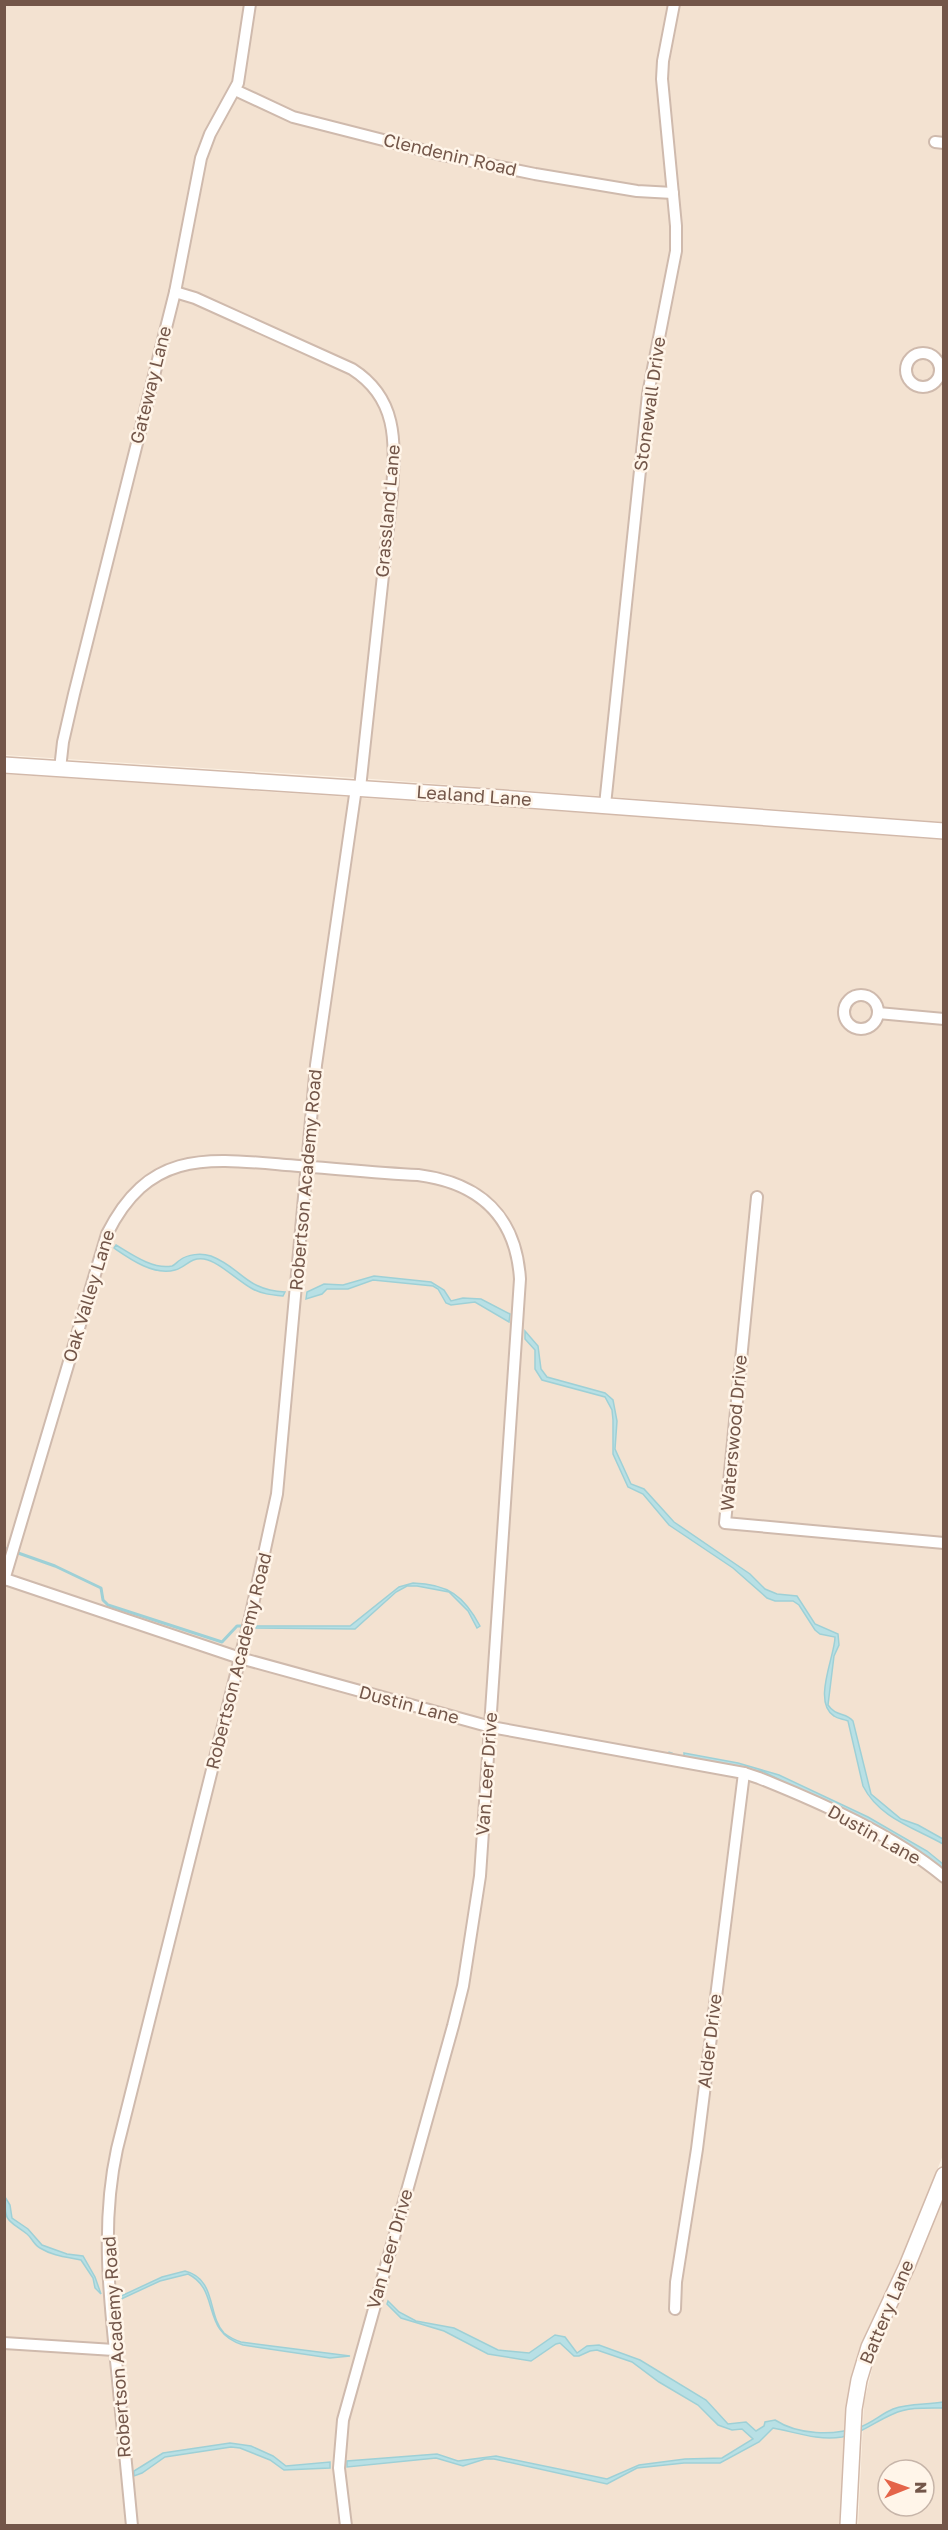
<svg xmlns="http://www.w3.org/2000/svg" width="948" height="2530" font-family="'Golos Text',sans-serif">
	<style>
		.residential { fill: #f3e2d1; fill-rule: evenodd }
		.water { fill: #b8e0e5; stroke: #9ed0d6; stroke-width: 1.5 }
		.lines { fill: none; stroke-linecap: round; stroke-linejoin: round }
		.stream { stroke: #9ed0d6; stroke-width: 3 }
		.street-casing { stroke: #cfbaad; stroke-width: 14 }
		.secondary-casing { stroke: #d2b9aa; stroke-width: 18 }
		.street { stroke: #fff; stroke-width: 10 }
		.secondary { stroke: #fff; stroke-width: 15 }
		.labels { text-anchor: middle; stroke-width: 5; stroke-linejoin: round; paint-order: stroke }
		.street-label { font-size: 18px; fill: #735649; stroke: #fff5e9 }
	</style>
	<rect width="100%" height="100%" fill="#fcf1e3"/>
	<!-- residential -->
	<g class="residential">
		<polygon points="4,5 943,5 943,822 372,779 5,755"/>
		<polygon points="4,774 618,815 943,840 943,2155 895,2277 861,2350 842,2525 5,2525"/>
		<path d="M 943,2199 L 943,2525 L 858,2526 L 864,2402 L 875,2357 ZM 888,2470 L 924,2470 L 924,2506 L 888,2506 Z"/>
	</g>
	<!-- water -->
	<g class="water">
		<path d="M 116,1245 C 131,1254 153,1270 172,1266 C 175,1265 177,1262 180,1260 C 188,1254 201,1253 211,1256 C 242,1268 245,1290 285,1292 L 283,1296 C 272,1295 261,1294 251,1288 C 238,1281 218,1261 204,1259 C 190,1257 186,1267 175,1270 C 154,1276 130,1259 114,1248 Z"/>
		<polygon points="374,1276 431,1282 444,1290 451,1301 463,1298 481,1299 510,1314 509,1322 475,1302 451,1305 446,1303 438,1289 433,1286 373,1280 348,1289 327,1289 322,1294 306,1299 307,1292 324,1284 343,1285"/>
		<path d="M 525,1331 L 538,1346 L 541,1369 L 547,1377 L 605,1393 L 613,1400 L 617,1421 L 615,1449 L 631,1484 L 644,1489 L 674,1522 L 750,1574 L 765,1589 L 777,1594 L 797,1596 L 815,1624 L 838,1634 L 839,1645 L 834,1656 L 828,1705 C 836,1717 846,1712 853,1721 L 871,1794 L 901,1819 L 918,1825 L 943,1839 L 943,1844 C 915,1828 879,1818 863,1786 L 848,1721 C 843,1719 838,1719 834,1716 C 812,1702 835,1656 835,1637 L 820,1634 L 815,1630 L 799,1605 L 793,1601 L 775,1601 L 767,1598 L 733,1568 L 669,1525 L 643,1494 L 628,1487 L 613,1454 L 613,1420 L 612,1410 L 605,1397 L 542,1380 L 535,1369 L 535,1350 L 525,1339 Z"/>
		<path d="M 413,1583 C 448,1584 464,1596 480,1626 L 477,1628 L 468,1611 L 449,1592 L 417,1586 L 407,1586 L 396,1592 L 355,1629 L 256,1628 L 256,1626 L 350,1626 L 399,1587 Z"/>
		<polygon points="684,1753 738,1763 779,1775 868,1817 927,1851 943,1864 943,1868 900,1839 764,1772 684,1757"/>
		<path d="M 5,2197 L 10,2205 L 12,2218 L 28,2229 L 42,2245 L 67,2254 L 83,2256 L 95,2277 L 101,2294 L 95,2288 L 93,2278 L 81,2260 C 67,2257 53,2256 40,2248 C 34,2245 32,2238 27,2234 C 9,2220 4,2223 5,2197 Z"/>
		<path d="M 185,2271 C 217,2279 207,2315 224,2333 C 229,2337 235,2340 241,2342 L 350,2356 L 330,2358 L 243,2345 C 200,2332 221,2290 188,2274 L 160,2281 L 119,2300 L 119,2297 L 162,2277 Z"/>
		<path d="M 388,2301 L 399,2312 L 416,2321 L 454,2328 L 498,2350 L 529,2353 L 555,2335 L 565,2337 L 577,2353 L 587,2346 L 599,2345 L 640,2360 L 706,2400 L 728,2424 L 746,2422 L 756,2431 L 764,2426 L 765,2422 L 775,2420 C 798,2435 833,2436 860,2427 C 872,2423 881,2414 893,2409 C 909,2403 927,2405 943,2402 L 943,2408 C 927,2408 908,2407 893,2414 C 874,2422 863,2433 842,2437 C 818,2441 795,2432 773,2428 L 759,2442 L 720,2463 L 684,2463 L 637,2468 L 607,2484 L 494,2459 L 485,2459 L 463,2466 L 436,2458 L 347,2467 L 347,2461 L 437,2454 L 458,2461 L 496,2456 L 607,2479 L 639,2465 L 685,2459 L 722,2458 L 753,2439 L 742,2429 L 732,2430 L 718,2425 L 698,2405 L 659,2382 L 632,2362 L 597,2350 L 590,2351 L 579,2356 L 574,2356 L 560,2343 L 556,2344 L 531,2361 L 488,2354 L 444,2331 L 401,2318 L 387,2304 Z"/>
		<polygon points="230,2443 251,2446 273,2456 286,2466 330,2462 330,2468 284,2470 270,2460 240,2448 231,2447 165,2457 142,2473 134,2476 134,2471 163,2453"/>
	</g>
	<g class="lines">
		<!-- stream -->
		<g class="stream">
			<polyline points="4,1548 55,1566 101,1588 103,1600 108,1605 222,1642 237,1626 243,1626"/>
			<polyline points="669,1753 672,1754"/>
		</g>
		<!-- street casing -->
		<g class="street-casing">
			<g id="street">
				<polyline points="235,90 293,117 442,155 535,174 637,191 673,193"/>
				<polyline points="935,142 944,143"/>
				<path d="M 175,292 L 195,298 L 352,369 C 399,399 395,443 392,492 L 360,788"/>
				<circle cx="923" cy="370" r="17"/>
				<polyline points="60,769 63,742 74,694 175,292 201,158 210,134 238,83 250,4"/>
				<polyline points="605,805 648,394 676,251 676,226 662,79 663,61 674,4"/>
				<circle cx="861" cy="1012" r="17"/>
				<polyline points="878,1013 944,1019"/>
				<polyline points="757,1197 725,1523 944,1543"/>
				<path d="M 5,1579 L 240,1658 L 491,1727 L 744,1773 L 759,1778 C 819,1802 894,1835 944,1877"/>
				<path d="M 4,1580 L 107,1234 C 149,1150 206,1158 286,1165 C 330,1168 374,1173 418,1175 C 480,1183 516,1216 520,1279 L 480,1876 L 463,1986 L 453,2026 L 343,2420 L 339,2468 L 346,2526"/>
				<polyline points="675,2309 676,2282 697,2149 744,1773"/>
				<polyline points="4,2343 114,2350"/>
				<path d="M 132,2526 C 127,2474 122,2421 117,2370 C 109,2296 101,2222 117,2149 L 250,1618 L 277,1494 L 316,1065 L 356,788"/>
			</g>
		</g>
		<!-- secondary casing -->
		<g class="secondary-casing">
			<g id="secondary">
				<polyline points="4,765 489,797 944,831"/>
				<polyline points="848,2526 854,2409 859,2380 869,2347 907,2266 944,2175"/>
			</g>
		</g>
		<!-- street -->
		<use href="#street" class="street"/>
		<!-- secondary -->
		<use href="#secondary" class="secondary"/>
	</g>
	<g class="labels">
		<!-- street labels -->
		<g class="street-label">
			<text transform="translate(450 155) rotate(13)" y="6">Clendenin Road</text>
			<text transform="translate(151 385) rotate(-76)" y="6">Gateway Lane</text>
			<text transform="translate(650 404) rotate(-82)" y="6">Stonewall Drive</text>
			<text transform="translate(388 511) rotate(-85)" y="6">Grassland Lane</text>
			<text transform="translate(474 796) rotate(4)" y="6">Lealand Lane</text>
			<text transform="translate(306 1180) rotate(-85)" y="6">Robertson Academy Road</text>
			<text transform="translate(89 1296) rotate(-73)" y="6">Oak Valley Lane</text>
			<text transform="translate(734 1433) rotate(-85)" y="6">Waterswood Drive</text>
			<text transform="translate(239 1661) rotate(-76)" y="6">Robertson Academy Road</text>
			<text transform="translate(409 1705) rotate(15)" y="6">Dustin Lane</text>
			<text transform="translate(487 1774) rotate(-86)" y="6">Van Leer Drive</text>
			<text transform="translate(874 1835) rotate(29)" y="6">Dustin Lane</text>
			<text transform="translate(710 2041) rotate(-83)" y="6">Alder Drive</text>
			<text transform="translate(390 2249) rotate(-74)" y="6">Van Leer Drive</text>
			<text transform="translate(887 2312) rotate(-67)" y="6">Battery Lane</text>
			<text transform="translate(117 2347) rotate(-94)" y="6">Robertson Academy Road</text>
		</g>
	</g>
	<!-- border -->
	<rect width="948" height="2530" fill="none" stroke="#735649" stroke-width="12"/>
	<!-- north arrow -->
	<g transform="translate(906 2488) rotate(89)"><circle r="28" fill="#fff5e9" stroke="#c7b5a9" stroke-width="1.5"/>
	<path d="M0-4.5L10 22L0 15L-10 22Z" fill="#e46449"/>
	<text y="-9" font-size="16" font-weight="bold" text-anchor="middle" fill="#735649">N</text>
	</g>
</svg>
